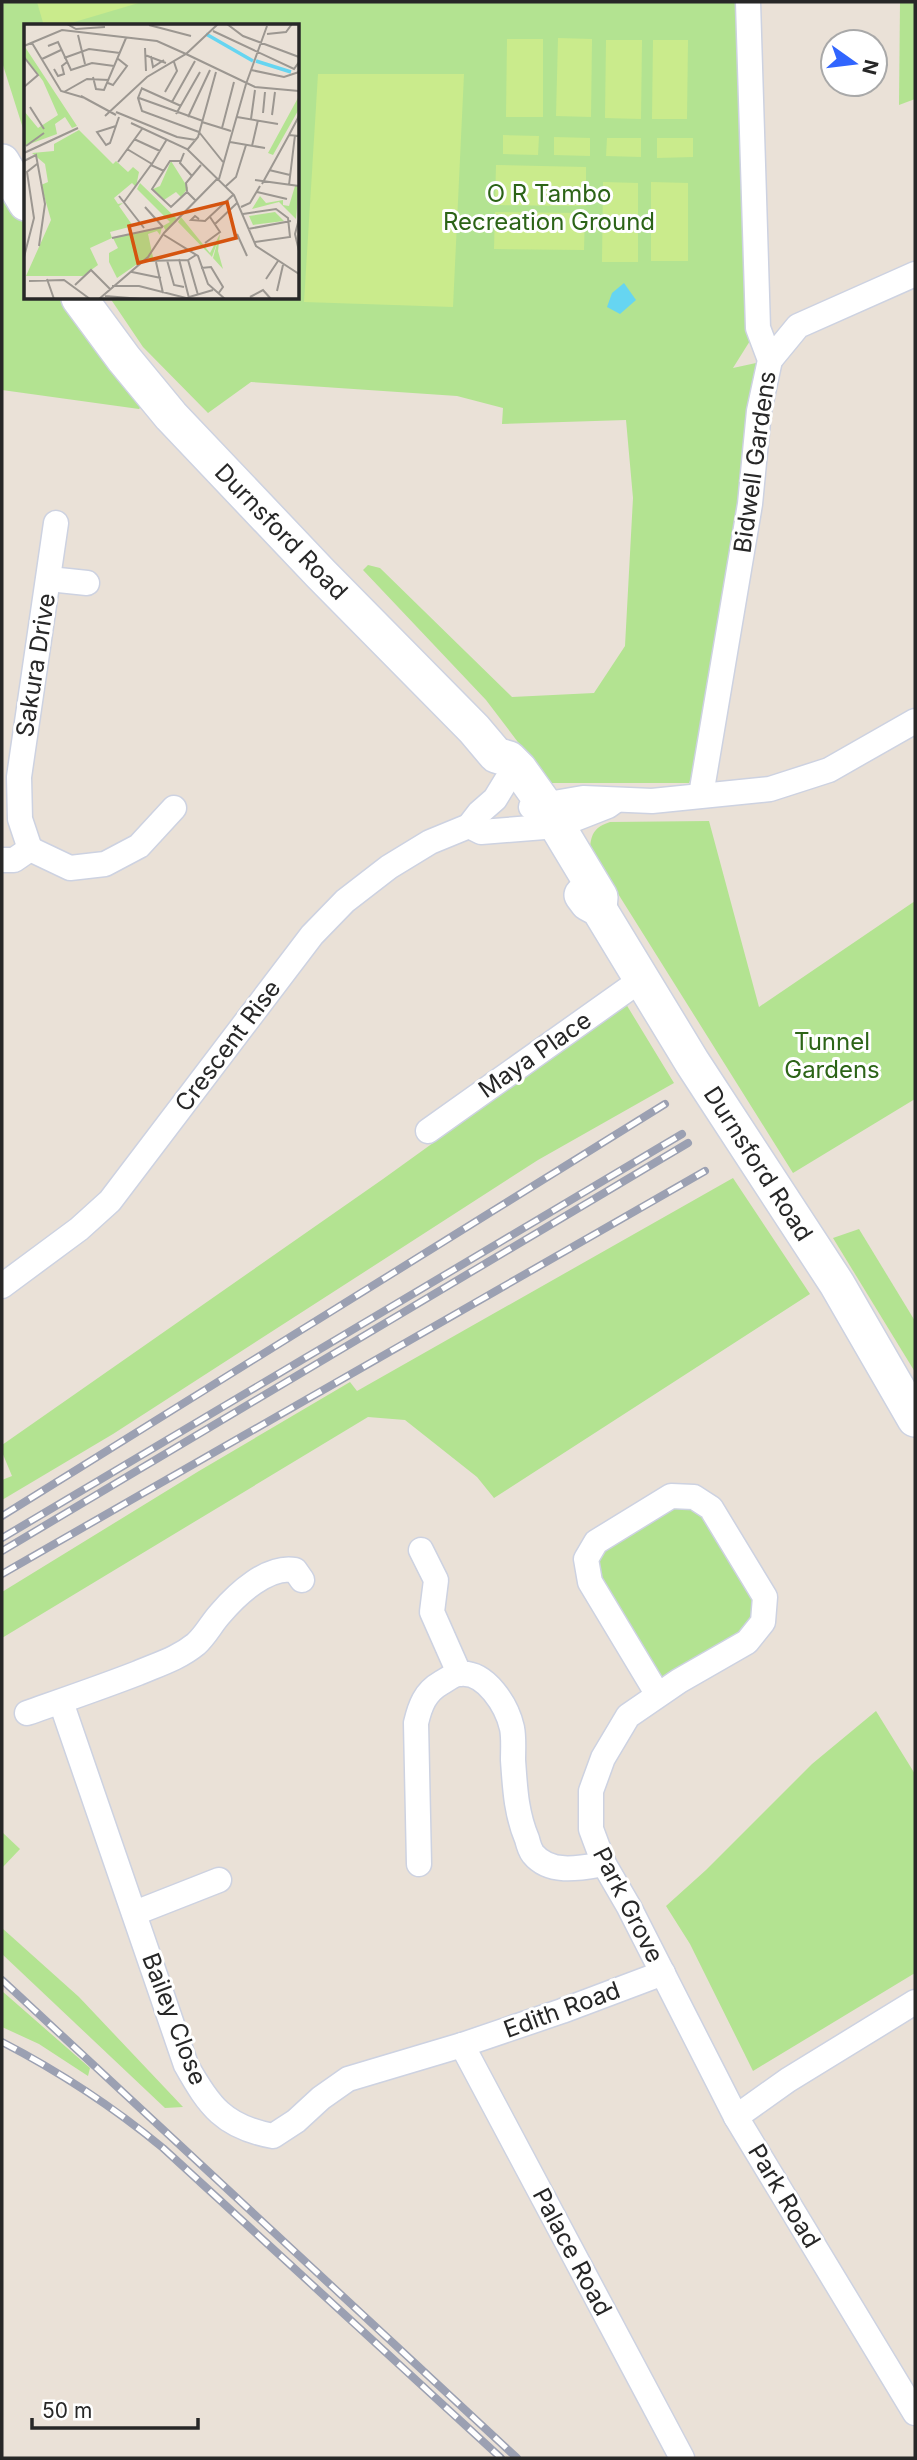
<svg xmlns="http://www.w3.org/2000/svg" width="917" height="2460" font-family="Inter,sans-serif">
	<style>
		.green { fill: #b3e391 }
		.pitch { fill: #caeb8c }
		.water { fill: #66d5f1 }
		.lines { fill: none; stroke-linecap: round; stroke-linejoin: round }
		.street-casing { stroke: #cdd2e1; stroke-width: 27 }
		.secondary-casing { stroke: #cdd2e1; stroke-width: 38 }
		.street { stroke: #fff; stroke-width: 24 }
		.secondary { stroke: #fff; stroke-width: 35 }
		.rail-casing { stroke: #9ba0b2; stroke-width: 8 }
		.rail { stroke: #fff; stroke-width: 5; stroke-dasharray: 16; stroke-linecap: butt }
		.labels { text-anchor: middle; stroke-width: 6; stroke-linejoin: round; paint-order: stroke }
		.park-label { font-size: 24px; fill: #2c6417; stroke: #fff }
		.street-label { font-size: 24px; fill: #272727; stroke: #fff }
		.inset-river { fill: none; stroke: #66d5f1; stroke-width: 3.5 }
		.inset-road { fill: none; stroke: #9c9791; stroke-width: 2 }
		.view { fill: #d5540f; fill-opacity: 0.15; stroke: #d5540f; stroke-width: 3.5 }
		.inset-edge { fill: none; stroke: #272727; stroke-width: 3.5 }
	</style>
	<rect width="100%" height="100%" fill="#eae1d7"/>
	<!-- green -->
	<g class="green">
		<polygon points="2,2 748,2 758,328 733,368 770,360 695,771 689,783 549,783 486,700 363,570 368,565 380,568 512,697 594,693 625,646 633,498 626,420 502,424 503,408 457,396 251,382 208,413 143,347 110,298 298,298 298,26 26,26 26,138 2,62"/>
		<polygon points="900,2 915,2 915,99 899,105"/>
		<polygon points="2,162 26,207 26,298 79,298 153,394 139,409 2,390"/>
		<path d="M 709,821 L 759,1007 L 915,901 L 915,1099 L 793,1173 L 590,849 C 591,833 595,827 610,822 Z"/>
		<polygon points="626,1004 674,1083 538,1160 113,1434 2,1500 2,1480 12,1476 2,1452 2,1445 383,1179"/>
		<polygon points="733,1178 810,1294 494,1498 477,1477 405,1420 368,1417 2,1638 2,1592 199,1471 350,1382 357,1391"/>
		<polygon points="859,1229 915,1321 915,1372 833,1238"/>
		<polygon points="675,1503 704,1512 758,1595 754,1620 743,1639 662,1686 593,1562 602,1545"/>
		<polygon points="876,1711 915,1774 915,1973 753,2071 690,1944 666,1906 706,1870 812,1764"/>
		<polygon points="2,1832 20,1849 2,1868"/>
		<polygon points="2,1928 79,1997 183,2107 165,2108 2,1954"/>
		<polygon points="2,1991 90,2068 88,2076 39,2044 2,2027"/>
	</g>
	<!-- pitch -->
	<g class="pitch">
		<polygon points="37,2 142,2 61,26 44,26"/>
		<polygon points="558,38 592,39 591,117 556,116"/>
		<polygon points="507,39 543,39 543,117 506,117"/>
		<polygon points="606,40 642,40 641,119 605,118"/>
		<polygon points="653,40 688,40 687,119 652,119"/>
		<polygon points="318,74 464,74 453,307 304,302"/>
		<polygon points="503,135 539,136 538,155 503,154"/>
		<polygon points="554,137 590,138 590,156 554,155"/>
		<polygon points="607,138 641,138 641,157 606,156"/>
		<polygon points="657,138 693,138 693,157 657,158"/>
		<polygon points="496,165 586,167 586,206 495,205"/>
		<polygon points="603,182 638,183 638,262 602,262"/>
		<polygon points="651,182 688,183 688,261 651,261"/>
		<polygon points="495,212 585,213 584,250 494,249"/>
	</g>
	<!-- water -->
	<polygon class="water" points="624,283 636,300 620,314 607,307 612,293"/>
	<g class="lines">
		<!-- street casing -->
		<g class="street-casing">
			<g id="street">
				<polyline points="770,360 798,326 915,274"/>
				<polyline points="49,579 87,583"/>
				<polyline points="701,795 750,504 759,411 770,360 758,328 748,2"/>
				<polyline points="531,807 583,798 652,801 770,789 829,770 915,721"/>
				<polyline points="469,826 481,832 557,826 608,806 615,801"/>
				<polyline points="30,849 20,819 19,777 56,523"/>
				<polyline points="30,849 70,868 105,864 139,846 174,808"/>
				<polyline points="2,860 14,860 30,849"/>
				<polyline points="428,1131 642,979"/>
				<polyline points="2,1286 79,1229 110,1201 312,935 345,901 389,867 430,842 469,826 479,813 495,799 506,781"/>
				<polyline points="421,1550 436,1580 432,1612 459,1673"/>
				<polyline points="658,1695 590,1582 586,1559 596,1542 671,1496 694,1497 711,1508 765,1597 763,1622 747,1642 679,1681 628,1716 603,1758 591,1791 591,1829 604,1864 629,1907 736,2117 915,2413"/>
				<path d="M 61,1702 L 186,2065 C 209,2106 224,2127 273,2136 L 296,2121 L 321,2098 L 348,2079 L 462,2045 L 562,2011 L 663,1973"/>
				<path d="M 27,1713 C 64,1700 102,1687 138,1673 C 159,1664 179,1658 196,1644 C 206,1635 211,1624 220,1614 C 237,1594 268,1565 295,1570 L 302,1580"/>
				<path d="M 419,1864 L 416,1723 C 420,1706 425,1692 441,1683 C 446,1680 454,1674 460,1674 C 486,1671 507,1706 512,1728 C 514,1738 513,1750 513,1760 C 515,1788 516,1813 527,1839 C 528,1843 530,1850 533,1854 C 550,1875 581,1868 604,1864"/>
				<polyline points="135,1913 219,1880"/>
				<polyline points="462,2045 682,2458"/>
				<polyline points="736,2117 788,2080 915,2002"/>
			</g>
		</g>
		<!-- secondary casing -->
		<g class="secondary-casing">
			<g id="secondary">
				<polyline points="2,162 26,203"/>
				<polyline points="79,298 124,359 171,416 321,574 474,729 496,755 509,759 519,769 544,804 600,897 599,909"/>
				<polyline points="582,895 588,903 599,909 692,1062 837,1284 915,1419"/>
			</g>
		</g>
		<!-- street -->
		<use href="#street" class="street"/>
		<!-- secondary -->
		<use href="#secondary" class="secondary"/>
		<!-- rail casing -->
		<g class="rail-casing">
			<g id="rail">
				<polyline points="2,1516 665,1104"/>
				<polyline points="2,1538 682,1134"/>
				<polyline points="2,1551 688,1143"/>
				<polyline points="2,1574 705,1171"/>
				<polyline points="2,1980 517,2458"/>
				<path d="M 2,2042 C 60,2072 112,2106 163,2148 L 501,2458"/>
			</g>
		</g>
		<!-- rail -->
		<use href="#rail" class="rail"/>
	</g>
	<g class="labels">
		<!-- park labels -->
		<g class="park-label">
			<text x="549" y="202">O R Tambo<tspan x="549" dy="28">Recreation Ground</tspan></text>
			<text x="832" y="1050">Tunnel<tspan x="832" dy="28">Gardens</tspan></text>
		</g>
		<!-- street labels -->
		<g class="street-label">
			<text transform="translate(755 462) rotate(-82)" y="8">Bidwell Gardens</text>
			<text transform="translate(281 532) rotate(46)" y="8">Durnsford Road</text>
			<text transform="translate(36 665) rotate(-81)" y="8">Sakura Drive</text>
			<text transform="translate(228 1046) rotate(-53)" y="8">Crescent Rise</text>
			<text transform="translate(535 1055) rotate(-35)" y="8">Maya Place</text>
			<text transform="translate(758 1164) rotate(57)" y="8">Durnsford Road</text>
			<text transform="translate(628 1905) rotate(63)" y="8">Park Grove</text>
			<text transform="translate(562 2010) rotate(-20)" y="8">Edith Road</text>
			<text transform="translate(174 2019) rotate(69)" y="8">Bailey Close</text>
			<text transform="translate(784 2196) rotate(59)" y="8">Park Road</text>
			<text transform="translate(572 2252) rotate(62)" y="8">Palace Road</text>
		</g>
	</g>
	<!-- overview -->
	<g transform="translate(24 24)">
		<rect width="275" height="275" fill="#eae1d7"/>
		<path d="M 1,23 L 53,102 L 48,104 L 41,93 L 31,100 L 33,110 L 0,122 L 0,87 L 14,104 L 34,91 L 19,57 L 0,32 ZM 275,72 L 275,85 L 249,131 L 244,129 ZM 55,106 L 89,140 L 92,137 L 104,148 L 109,143 L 115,148 L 112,163 L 108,159 L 90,174 L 94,180 L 99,179 L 95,182 L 109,202 L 86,208 L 88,214 L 66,224 L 74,241 L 59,252 L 2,252 L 27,196 L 17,161 L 24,158 L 21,140 L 8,129 L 30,127 L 30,120 ZM 147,137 L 164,164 L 157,173 L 152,168 L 140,176 L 129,165 L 136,162 ZM 116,159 L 153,195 L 142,207 L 139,202 L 146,198 L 113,165 ZM 271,162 L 275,162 L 272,195 L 255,178 L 228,185 L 236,172 L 242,179 L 259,176 L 259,181 L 265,182 ZM 251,188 L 260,197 L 229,201 L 225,192 ZM 157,193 L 186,229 L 196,210 L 194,227 L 199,245 L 189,234 L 194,216 L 188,233 L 154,198 ZM 138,203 L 136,211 L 133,207 L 124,210 L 130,238 L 119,236 L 93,254 L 85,238 L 85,229 L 94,224 L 89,214 Z" fill="#b3e391"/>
		<path class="inset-river" d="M 182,10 L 229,37M 232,37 L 267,48"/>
		<path class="inset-road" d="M 43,0 L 52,5 L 81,3M 203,0 L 219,12 L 275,33M 125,1 L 167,12M 189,7 L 270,45 L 275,38M 243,10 L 262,8 L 268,0M 54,11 L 61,40M 8,19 L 37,67 L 61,74M 0,22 L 38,6 L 133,17 L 162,30 L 194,0M 24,22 L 34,18 L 47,46 L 68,39 L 90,42M 121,24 L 122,47M 121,31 L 142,39M 127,32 L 129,43 L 140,36M 0,33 L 14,51 L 0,63M 40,34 L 65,25 L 96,29M 18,35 L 37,26M 30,45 L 34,52 L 40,50 L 38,42 L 43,38M 227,46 L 260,53 L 275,48M 69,53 L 72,65 L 80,66 L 102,14M 84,59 L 89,61 L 103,42 L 93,34M 222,60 L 243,2M 117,64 L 157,82M 118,64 L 114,74 L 118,87 L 175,108M 40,68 L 63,55 L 85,56M 141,68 L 153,47 L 150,38M 57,72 L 92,91M 115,74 L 179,97M 148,78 L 171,37M 6,83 L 20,105M 92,88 L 153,113 L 172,116M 239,89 L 241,68M 152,90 L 176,48M 248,91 L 251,68M 81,92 L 123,53 L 162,30 L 231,63 L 275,67M 164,93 L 186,46M 213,93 L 254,100M 227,95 L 231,66M 178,98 L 207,107M 107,99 L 163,125 L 210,171 L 232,222 L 275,250M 92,102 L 73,108 L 82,121 L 86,119 L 95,93M 198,104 L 210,58M 175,108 L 199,138M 265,111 L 275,92M 110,115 L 136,127M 206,118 L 241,124M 2,122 L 20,109M 228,122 L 234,96M 103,125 L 128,140 L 143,115M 164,125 L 174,113 L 192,48M 0,129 L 54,104M 160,129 L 156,139 L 168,152M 0,137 L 12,131 L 21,180 L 15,222M 156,137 L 146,137 L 128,165 L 147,183 L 163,168 L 172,177M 94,138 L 118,105M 245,146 L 266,151M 195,155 L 222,60M 231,156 L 275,162M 238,160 L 265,111 L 275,112M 265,161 L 271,111M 202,162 L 212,153 L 222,121M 163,167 L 162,159 L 177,141M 233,168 L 263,175M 95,172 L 120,204M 100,178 L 127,141 L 140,147M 121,183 L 139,203M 217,183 L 226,179 L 236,162M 219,190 L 252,185 L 264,194 L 266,213 L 231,218M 175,195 L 171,192 L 167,196 L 181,197 L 209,171M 275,195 L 271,210 L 275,227M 191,200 L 213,179M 224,205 L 267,197M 213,210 L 223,232M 140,211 L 174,232 L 184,260 L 201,275M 88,214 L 139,203M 181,219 L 196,208 L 186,193M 0,233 L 10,194 L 3,148 L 13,140M 155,235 L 165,274M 143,236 L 150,261 L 160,263M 164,236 L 174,271M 120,237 L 164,236 L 172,231M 132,238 L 139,269M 177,244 L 187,243 L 199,263 L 194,270M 108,248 L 137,254M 23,255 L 30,275M 242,255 L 254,237M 5,257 L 40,256 L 66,275M 51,261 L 67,246 L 86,265M 88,262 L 115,262 L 162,274 L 189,266M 253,267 L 259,241M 81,272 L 118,275M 226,273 L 239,266 L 247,275M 75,275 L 124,233 L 140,209 L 194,154"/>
		<path class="view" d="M 203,178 L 212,214 L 114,239 L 105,202 Z"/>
		<rect width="275" height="275" class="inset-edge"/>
	</g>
	<!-- border -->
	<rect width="917" height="2460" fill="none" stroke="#272727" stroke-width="7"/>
	<!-- north arrow -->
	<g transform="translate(854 63) rotate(104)"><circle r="33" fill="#ffffff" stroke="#a9a9a9" stroke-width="2"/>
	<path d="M0-5L12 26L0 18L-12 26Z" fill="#3165fe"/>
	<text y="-10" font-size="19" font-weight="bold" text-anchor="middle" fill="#272727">N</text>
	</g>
	<!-- scale -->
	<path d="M32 2418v10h166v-10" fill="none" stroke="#272727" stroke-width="3.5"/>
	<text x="42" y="2418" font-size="21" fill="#272727" stroke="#ffffff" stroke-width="5" paint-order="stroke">50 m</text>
</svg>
